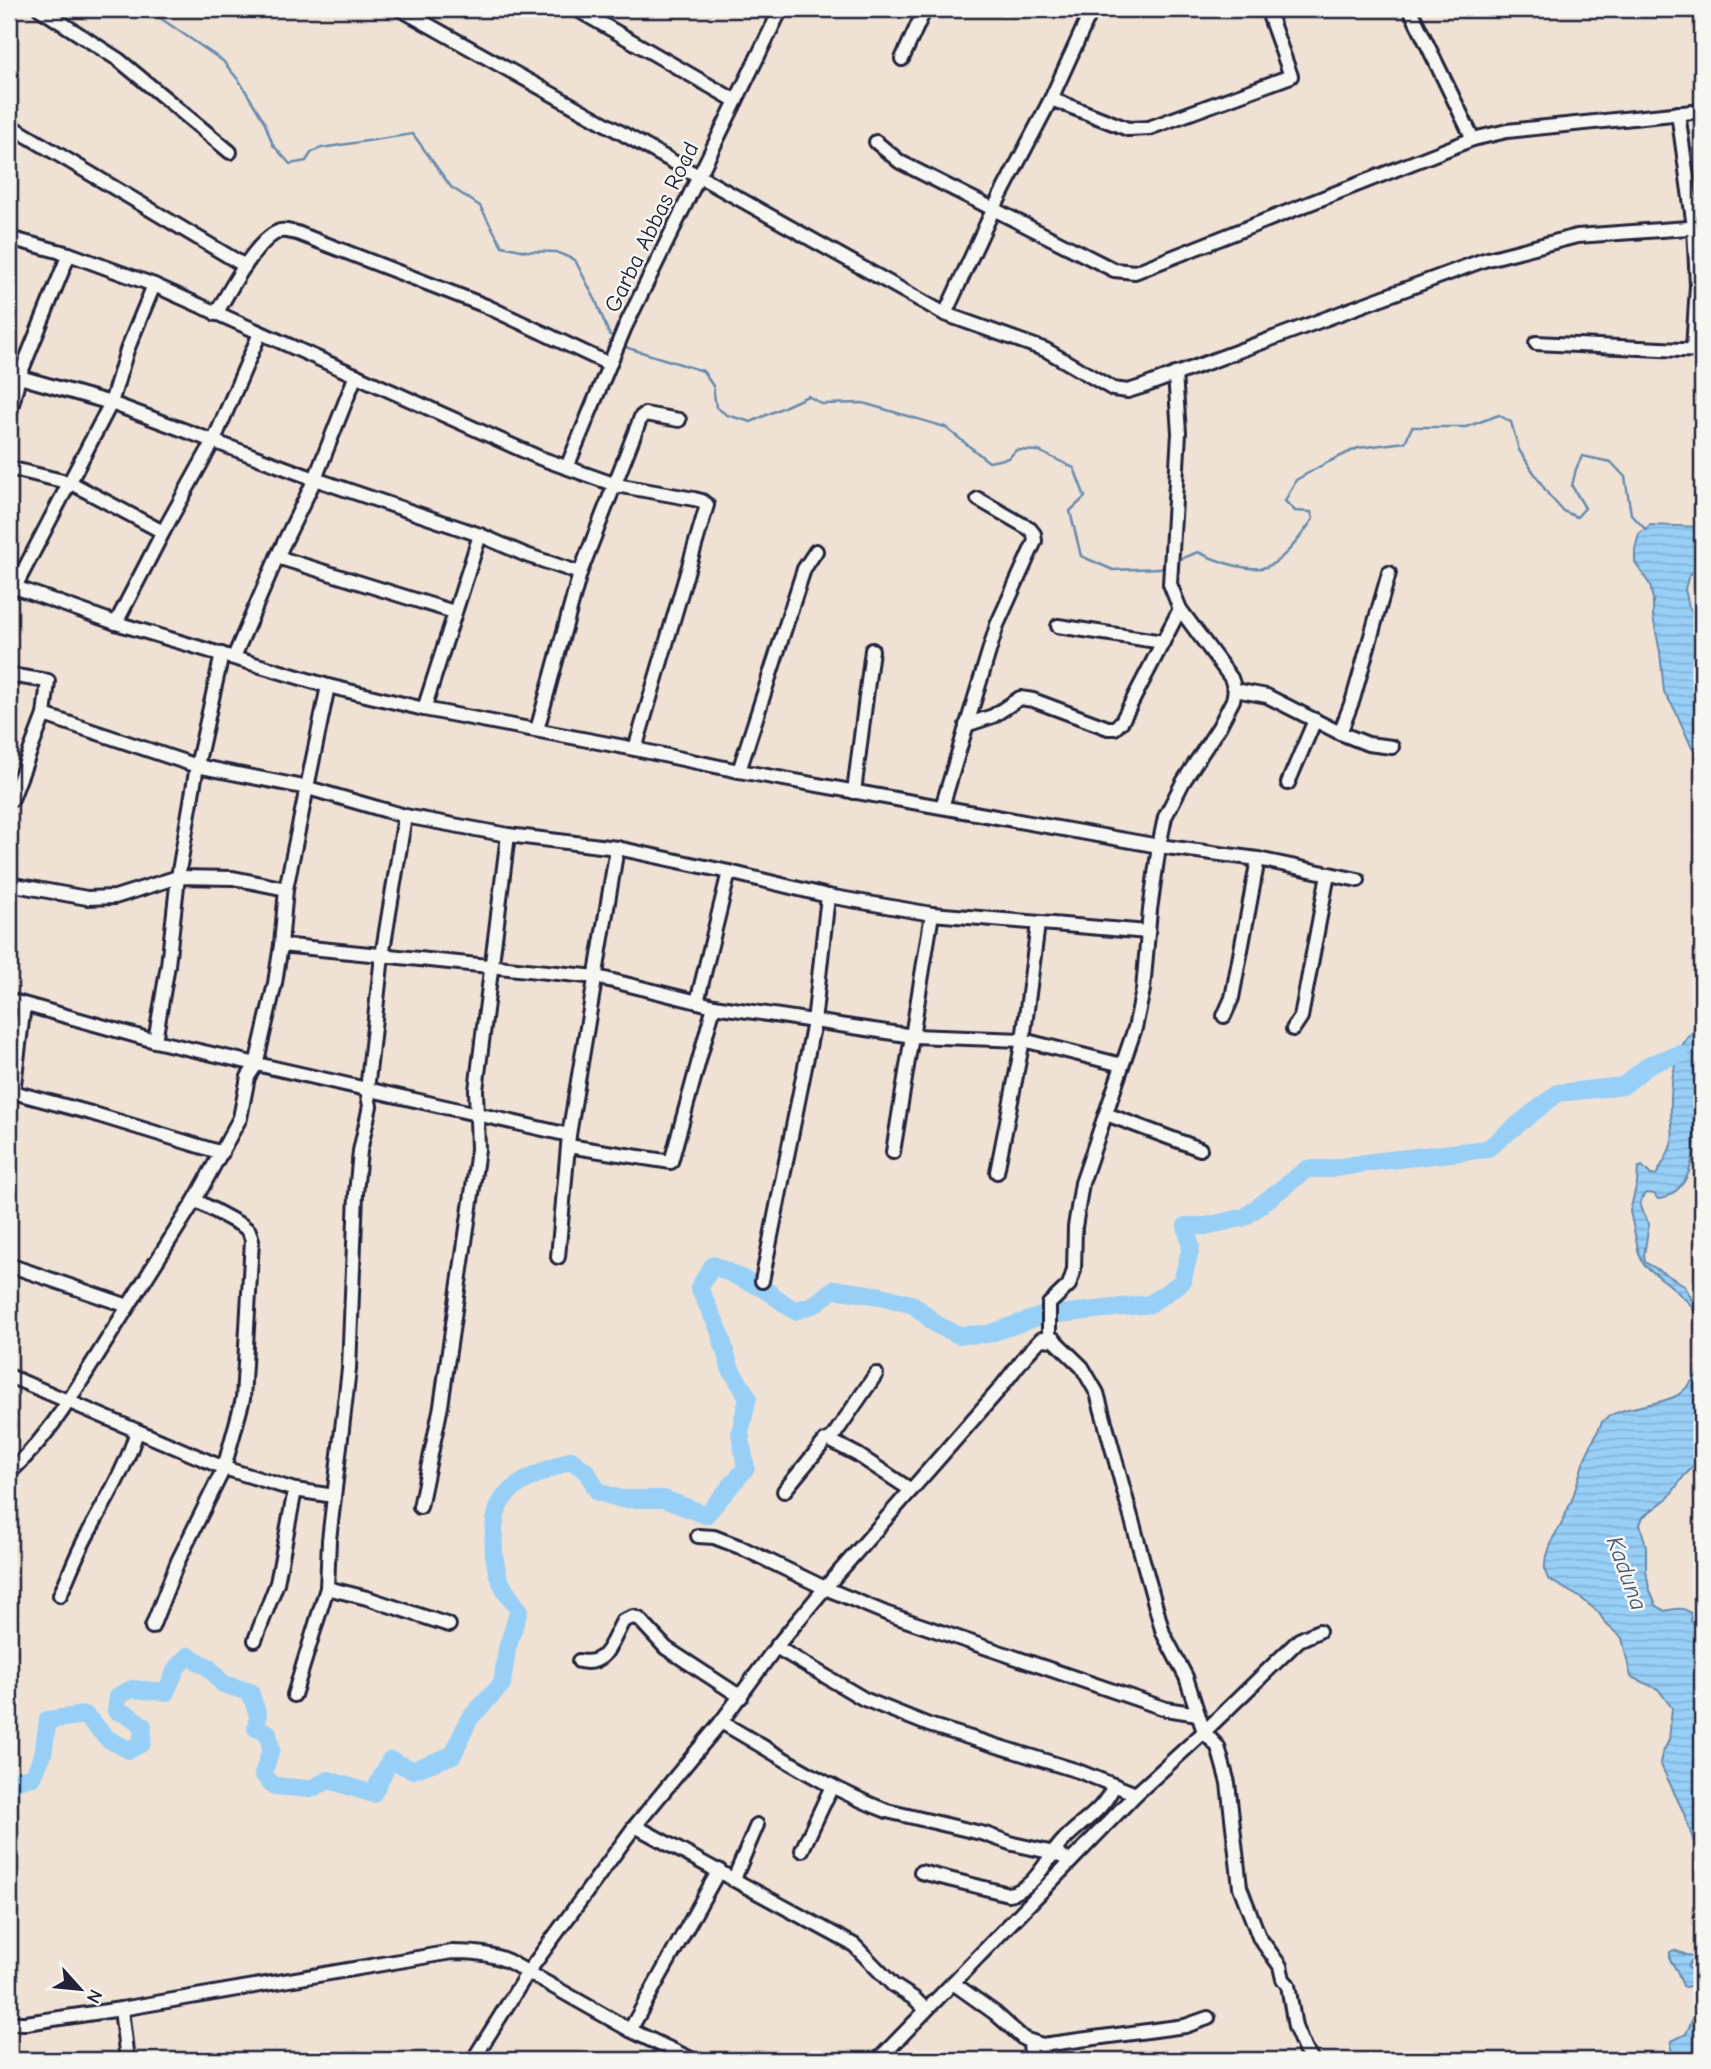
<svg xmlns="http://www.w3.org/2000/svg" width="1711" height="2069" font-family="'Comic Neue',sans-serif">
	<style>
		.water { fill: url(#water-rules); stroke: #688aac; stroke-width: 2 }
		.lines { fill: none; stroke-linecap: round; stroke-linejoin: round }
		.stream { stroke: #688aac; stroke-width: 2.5 }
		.river { stroke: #97cff7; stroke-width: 18 }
		.minor-casing { stroke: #22223b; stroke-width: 18 }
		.minor { stroke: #f6f6f2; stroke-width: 12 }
		.labels { text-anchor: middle; stroke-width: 5; stroke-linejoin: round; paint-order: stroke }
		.street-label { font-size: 23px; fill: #22223b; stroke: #f6f6f2 }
		.water-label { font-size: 24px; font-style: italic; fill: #455673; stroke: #f6f6f2 }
	</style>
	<defs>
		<pattern id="water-rules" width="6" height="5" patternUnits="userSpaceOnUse" patternTransform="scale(1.75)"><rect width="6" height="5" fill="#97cff7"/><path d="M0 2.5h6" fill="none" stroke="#82b1d5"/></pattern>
	</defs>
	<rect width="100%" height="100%" fill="#efe2d5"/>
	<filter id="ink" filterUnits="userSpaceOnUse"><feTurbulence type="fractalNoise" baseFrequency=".0143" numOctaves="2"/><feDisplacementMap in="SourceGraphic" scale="14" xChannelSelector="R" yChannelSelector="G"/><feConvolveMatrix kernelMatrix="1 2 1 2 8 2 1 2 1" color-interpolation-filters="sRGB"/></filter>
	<g filter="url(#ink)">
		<!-- water -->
		<g class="water">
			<polygon points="1650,525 1702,527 1702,565 1695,569 1688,578 1685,589 1689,607 1702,627 1702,761 1692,748 1675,710 1664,692 1660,652 1653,617 1653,600 1650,585 1635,562 1635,549 1639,534"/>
			<path d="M 1702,1025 C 1702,1036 1704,1047 1702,1058 C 1701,1067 1696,1075 1695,1084 C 1693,1116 1703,1173 1673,1193 C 1667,1197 1665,1199 1658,1199 L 1654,1194 L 1646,1193 C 1634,1204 1643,1213 1649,1224 L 1644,1255 L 1645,1262 L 1684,1285 L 1702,1317 L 1702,1327 L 1691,1305 L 1671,1286 L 1644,1265 L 1639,1254 L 1630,1211 L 1637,1183 L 1638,1168 L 1642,1166 L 1651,1175 L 1656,1175 C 1662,1165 1670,1152 1672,1141 C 1674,1132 1671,1122 1671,1113 C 1670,1083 1673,1041 1702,1025 Z"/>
			<path d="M 1702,1368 L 1702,1458 L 1684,1476 L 1669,1497 L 1643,1517 L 1640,1524 L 1646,1547 L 1646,1570 L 1649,1589 L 1656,1605 L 1665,1611 C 1676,1609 1682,1606 1692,1614 L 1691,1621 L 1694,1624 L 1702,1625 L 1700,1633 L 1702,1636 L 1702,1865 L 1683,1811 L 1660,1763 L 1662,1754 L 1669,1740 L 1672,1708 L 1658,1689 L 1631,1677 L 1622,1638 L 1607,1625 L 1598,1612 L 1581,1598 L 1548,1579 L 1545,1571 L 1545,1562 L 1553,1538 L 1561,1525 L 1573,1497 L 1584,1460 L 1602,1422 C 1615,1406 1655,1407 1676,1396 C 1684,1392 1697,1375 1702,1368 Z"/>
			<polygon points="1674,1950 1687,1955 1702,1957 1702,1967 1694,1960 1691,1961 1688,1967 1702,1980 1700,1998 1702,2002 1702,2060 1673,2060 1671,2047 1672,2041 1686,2034 1693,2018 1698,2012 1696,2002 1700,1988 1696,1984 1686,1987 1683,1986 1677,1971 1670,1960 1670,1952"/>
		</g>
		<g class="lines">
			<!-- stream -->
			<g class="stream">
				<polyline points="147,9 223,61 240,82 264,121 273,145 290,164 306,161 312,152 321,148 413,134 451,187 480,206 502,246 526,251 556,252 575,260 596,301 609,334 614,338"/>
				<polyline points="622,344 628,348 703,371 713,386 716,407 727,415 751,422 808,396 822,404 863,403 945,427 989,462 1009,458 1016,450 1039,451 1074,468 1085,497 1070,511 1081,556 1113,570 1160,568 1167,565"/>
				<path d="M 1176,561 L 1198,552 C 1217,561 1241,570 1262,568 C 1282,565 1302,534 1313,519 L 1311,512 L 1295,511 L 1285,501 L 1296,480 L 1326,463 L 1358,448 L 1405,442 L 1412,427 L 1466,427 L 1499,415 L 1511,422 L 1519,450 L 1548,494 L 1563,511 L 1577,517 L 1585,508 L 1572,486 L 1576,469 L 1582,456 L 1611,462 L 1625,477 L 1631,514 L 1646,530"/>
			</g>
			<!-- river -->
			<path class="river" d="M 9,1784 L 20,1779 L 33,1777 L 43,1754 L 48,1720 L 85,1715 L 108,1739 L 129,1750 L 142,1743 L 143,1726 L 129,1715 L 116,1711 L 118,1696 L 132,1689 L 166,1692 L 177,1667 L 188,1656 L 208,1667 L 223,1684 L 250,1692 L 258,1715 L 256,1728 L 268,1733 L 271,1750 L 263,1774 L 274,1786 L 310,1789 L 329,1780 L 373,1794 L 390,1760 L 413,1770 L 453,1755 L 469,1719 L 502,1684 L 507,1649 L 519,1610 C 513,1601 505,1592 501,1582 C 491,1561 489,1510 508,1493 C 525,1477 551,1469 571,1460 L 587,1472 L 598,1492 L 621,1499 L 664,1499 L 706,1515 L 746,1468 L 740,1433 L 748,1397 L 730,1368 L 719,1330 L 699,1288 L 713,1265 L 764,1289 L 795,1311 L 815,1304 L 834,1289 L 881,1296 L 914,1305 L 937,1325 L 959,1335 L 988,1334 L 1041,1316 L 1150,1304 L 1182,1282 L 1191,1247 L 1186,1226 L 1206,1226 L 1245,1217 L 1307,1169 L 1329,1169 L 1372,1162 L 1487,1149 L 1558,1093 L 1623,1086 L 1650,1064 L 1680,1054"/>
			<!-- minor casing -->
			<g class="minor-casing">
				<g id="minor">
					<polyline points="40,9 119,60 230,152"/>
					<polyline points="400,9 945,314 1046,350 1113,389 1128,391 1144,386 1484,260 1577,236 1702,227"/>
					<polyline points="576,9 736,101"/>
					<polyline points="1410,9 1473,139"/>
					<polyline points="902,59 925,9"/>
					<polyline points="1051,99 1128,129 1149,128 1291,76 1267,9"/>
					<polyline points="1678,113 1694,227 1697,285 1693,350"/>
					<polyline points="9,125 245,266"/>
					<polyline points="876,142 900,162 1114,270 1135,272 1473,139 1507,131 1702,111"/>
					<polyline points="9,238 69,254 154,285 540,458 616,485 694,499 702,501 707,505 635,749"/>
					<path d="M 216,314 C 228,293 257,238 280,231 C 285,230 291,232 297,233 L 486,306 L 609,364"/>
					<polyline points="945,314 993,210 1051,99 1092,9"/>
					<polyline points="1536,343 1702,351"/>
					<polyline points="9,374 111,403 315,479 480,535 526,555 580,573"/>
					<polyline points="1175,374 1179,433 1170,584 1180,609 1231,678 1235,690 1233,700 1219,727 1183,782 1165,817 1159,846 1150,910 1143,990 1135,1028 1082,1183 1075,1227 1074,1270 1069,1285 1049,1304 1049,1335 1082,1367 1097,1393 1163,1633 1186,1677 1204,1732 1218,1747 1228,1783 1240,1887 1259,1937 1280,1966 1283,1979 1288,1985 1295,2027 1305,2050 1312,2060"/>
					<polyline points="9,416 19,377 69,254"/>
					<polyline points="567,467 625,327 781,9"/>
					<polyline points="9,468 71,483 163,532"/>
					<polyline points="277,557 454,612"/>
					<polyline points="9,585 116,623 328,686 424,709 635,749 739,771 1159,846 1258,859 1358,880"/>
					<polyline points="15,587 111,403 127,350 154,285"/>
					<polyline points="116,623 163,532 214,440 260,333"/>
					<polyline points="1058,626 1163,642"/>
					<polyline points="234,657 277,557 315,479 356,375"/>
					<polyline points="9,675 48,681 44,715 12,799 9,799"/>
					<polyline points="1235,690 1267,696 1340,733 1368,744 1392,747"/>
					<polyline points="424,709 480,535"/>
					<polyline points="44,715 197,766 308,788 405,816 508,835 617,848 729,872 828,896 932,914 1148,932"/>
					<polyline points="966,725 993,716 1020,698 1033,700 1108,728 1115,728 1122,721 1180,609"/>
					<polyline points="537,730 580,573 641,417 645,414 679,420"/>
					<polyline points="1340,733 1353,699 1389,573"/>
					<polyline points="739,771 804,569 816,551"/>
					<polyline points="1288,783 1315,720"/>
					<polyline points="854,792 872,650"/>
					<polyline points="942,807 997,625 1035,541 1034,534 1030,529 978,499"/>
					<polyline points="9,884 87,898 115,897 178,877 233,878 286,889"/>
					<polyline points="281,945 597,977 714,1006 913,1036 1023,1040 1122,1065"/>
					<polyline points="9,1000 155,1041 569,1135"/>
					<polyline points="697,1002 729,872"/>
					<polyline points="1224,1016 1232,998 1258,859"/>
					<polyline points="1293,1029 1301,1017 1328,874"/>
					<polyline points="155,1041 168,965 178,877 197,766 222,654"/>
					<polyline points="9,1091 91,1113 222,1153"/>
					<polyline points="13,1092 24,1005"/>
					<polyline points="1106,1114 1200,1149"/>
					<polyline points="568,1146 671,1162 714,1006"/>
					<polyline points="893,1152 932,914"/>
					<polyline points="997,1172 1023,1040 1038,924"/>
					<polyline points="558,1257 569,1135 617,848"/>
					<polyline points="9,1265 128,1306"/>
					<polyline points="762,1281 814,1022 828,896"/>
					<polyline points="9,1376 224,1468 295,1490 334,1496"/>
					<polyline points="832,1438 833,1442 858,1455 911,1490"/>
					<path d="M 9,1473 C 32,1452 51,1428 68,1402 L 195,1200 L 240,1118 L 248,1077 L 256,1065 L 275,983 L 281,945 L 286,889 L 328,686"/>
					<polyline points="784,1491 825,1441 832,1438 876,1374"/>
					<polyline points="420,1507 441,1406 473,1187 478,1149 476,1090 508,835"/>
					<polyline points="698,1536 714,1537 740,1547 825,1588 888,1614 1166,1709 1198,1714"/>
					<polyline points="327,1588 367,1598 449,1625"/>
					<path d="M 60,1595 C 70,1573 78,1550 90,1530 C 108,1496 126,1468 137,1431"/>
					<polyline points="152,1627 178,1561 224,1468 243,1399 252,1240 249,1231 243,1226 195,1200"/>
					<polyline points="255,1640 277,1583 295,1490"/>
					<polyline points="776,1647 864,1699 929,1725 1078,1771 1136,1794"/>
					<path d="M 579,1661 C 607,1667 611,1642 623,1621 L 633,1617 L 639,1619 L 666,1648 L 741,1697"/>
					<polyline points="294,1695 327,1588 329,1540 349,1369 356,1194 360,1151 370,1106 367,1090 382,956 405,816"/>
					<path d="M 721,1722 C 775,1753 829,1789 887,1811 L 985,1834 L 1013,1844 L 1054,1853 L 1071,1861"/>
					<polyline points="635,1826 854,1945 893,1985 915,1999 926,2010"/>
					<polyline points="802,1850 832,1786"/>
					<path d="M 921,1872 L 1008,1894 C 1034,1891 1047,1858 1062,1842 C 1081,1821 1103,1812 1114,1785"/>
					<polyline points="734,1879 757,1825"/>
					<polyline points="953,1983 995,2013 1024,2039 1042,2045 1185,2026 1208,2018"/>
					<polyline points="121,2009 127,2060"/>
					<path d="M 9,2023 L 26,2023 L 121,2009 L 452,1952 C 472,1952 489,1953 508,1961 L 630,2030 L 693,2060"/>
					<polyline points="630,2030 719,1870"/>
					<polyline points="1030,2042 1031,2060"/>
					<polyline points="473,2060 528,1972 635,1826 721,1722 776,1647 825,1588 998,1391 1026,1355 1041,1339 1055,1340"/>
					<polyline points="878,2060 1136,1794 1204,1732 1299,1640 1319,1631"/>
				</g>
			</g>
			<!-- minor -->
			<use href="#minor" class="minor"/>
		</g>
	</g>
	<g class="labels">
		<!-- street labels -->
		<g class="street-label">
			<text transform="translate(651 227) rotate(-64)" y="8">Garba Abbas Road</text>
		</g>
		<!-- water labels -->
		<g class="water-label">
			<text transform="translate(1627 1573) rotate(70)" y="8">Kaduna</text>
		</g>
	</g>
	<!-- margin -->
	<rect width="1711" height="2069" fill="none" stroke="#f6f6f2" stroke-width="35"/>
	<rect x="18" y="18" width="1676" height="2034" fill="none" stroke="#22223b" stroke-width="2.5" filter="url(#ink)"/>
	<!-- north arrow -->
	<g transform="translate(80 1989) rotate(117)" stroke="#f6f6f2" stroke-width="5" paint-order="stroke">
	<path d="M0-5L12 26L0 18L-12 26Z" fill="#22223b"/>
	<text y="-10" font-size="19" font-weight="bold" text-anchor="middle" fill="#22223b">N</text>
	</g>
</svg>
